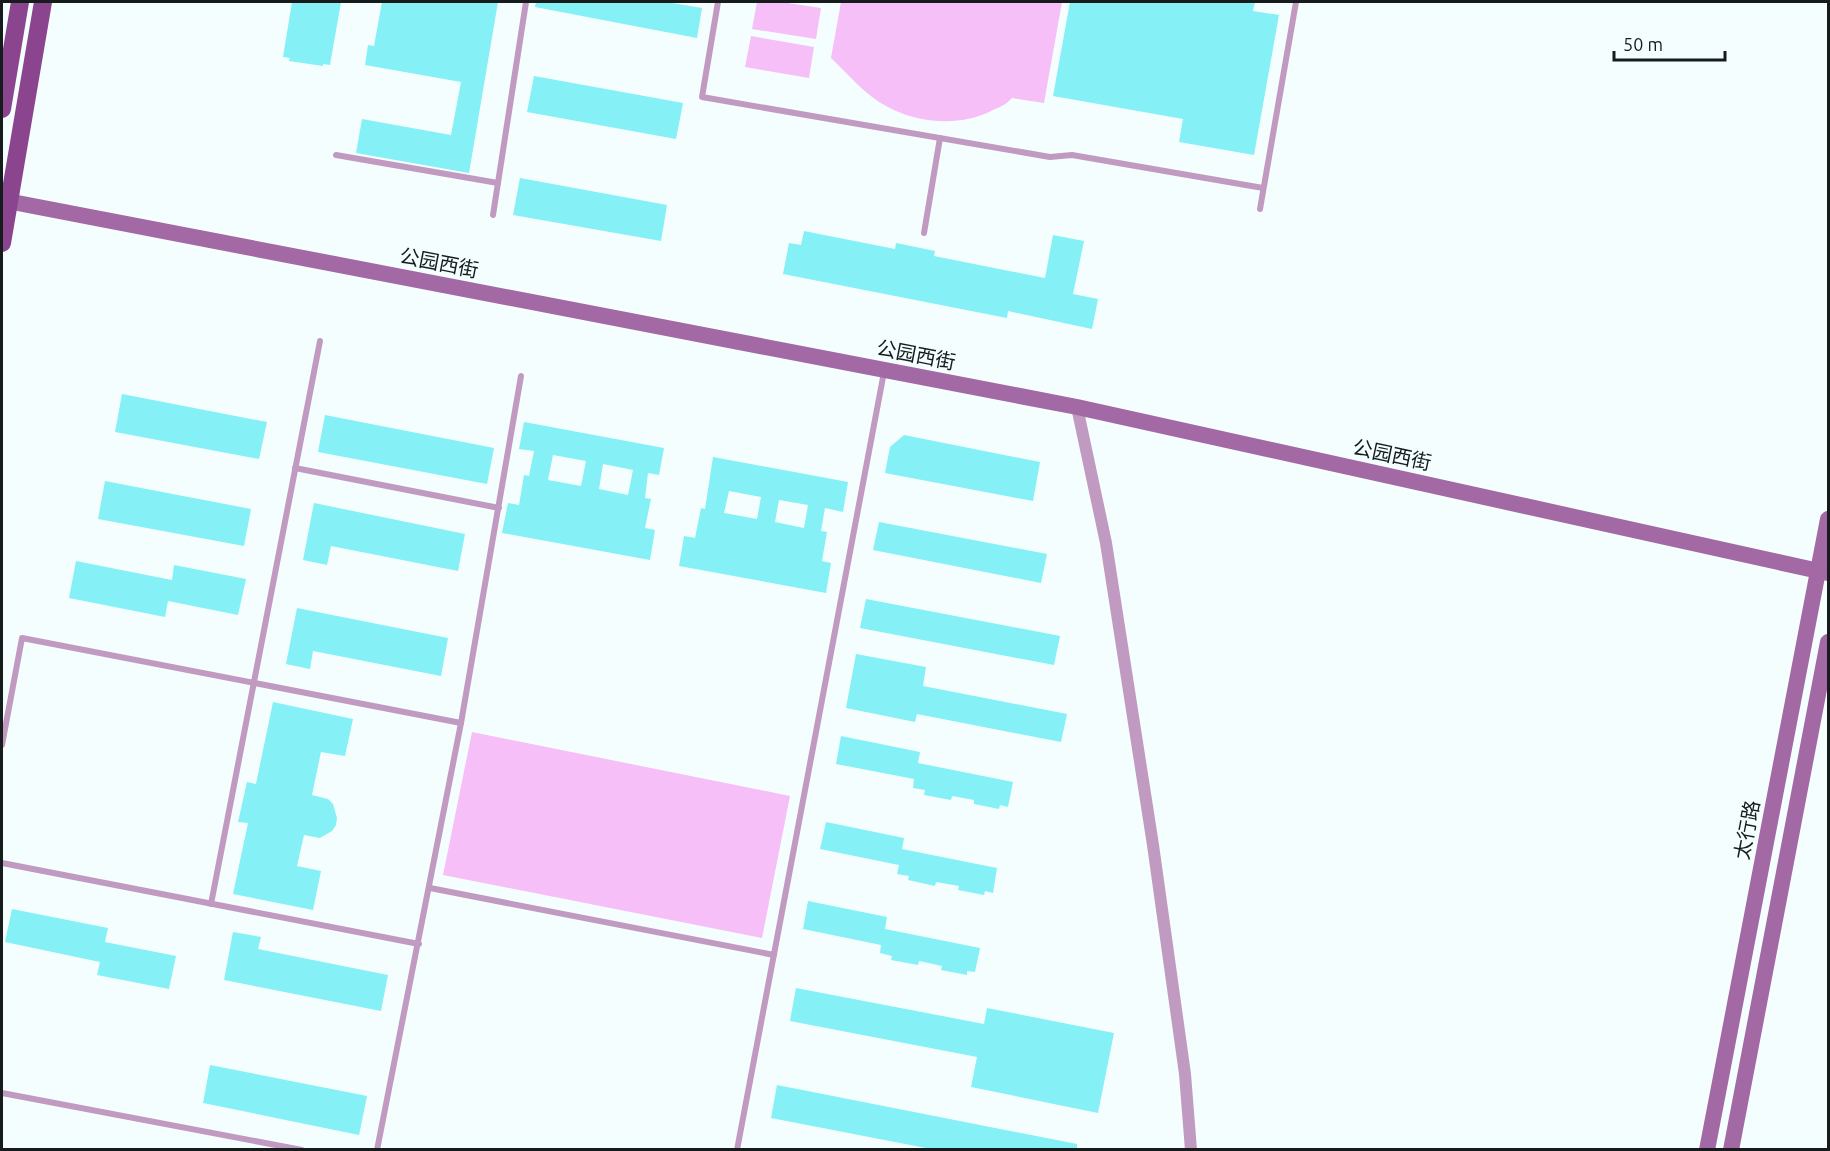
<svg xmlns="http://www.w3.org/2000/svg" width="1830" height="1151" font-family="Ubuntu,'Noto Sans SC',sans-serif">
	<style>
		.green { fill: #f6bff7 }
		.building { fill: #85f0f6; fill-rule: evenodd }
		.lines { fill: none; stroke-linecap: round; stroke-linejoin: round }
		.lane { stroke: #c19ac2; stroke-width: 6 }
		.street { stroke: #c19ac2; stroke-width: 12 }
		.secondary { stroke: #a269a4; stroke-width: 16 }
		.primary { stroke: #8b458f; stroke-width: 18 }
		.labels { text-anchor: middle; stroke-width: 4.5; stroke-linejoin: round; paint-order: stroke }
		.street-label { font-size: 20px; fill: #161c1c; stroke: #f4fefe }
	</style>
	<rect width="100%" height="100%" fill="#f4fefe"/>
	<!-- green -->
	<g class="green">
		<polygon points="757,2 781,2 821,8 816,39 752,29"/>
		<path d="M 841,2 L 1062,2 L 1044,103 L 1012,98 C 1007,104 1000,107 993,110 C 961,127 918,124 886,106 C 865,95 848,74 831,58 Z"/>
		<polygon points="751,36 814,47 809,78 745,67"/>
		<polygon points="472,732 790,796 762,938 443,875"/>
	</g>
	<!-- building -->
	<g class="building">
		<polygon points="292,2 341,2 330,65 323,64 323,66 289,61 290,58 283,57"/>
		<polygon points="382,2 498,2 469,173 356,153 362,119 451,135 461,82 365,65 368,45 374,46"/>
		<polygon points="536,2 666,2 702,8 697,38 535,7"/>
		<polygon points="1070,2 1255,2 1253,11 1279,15 1254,155 1179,142 1183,119 1053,96"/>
		<polygon points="534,76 683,103 676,139 527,112"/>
		<polygon points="520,178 667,205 661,241 513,215"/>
		<polygon points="804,231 895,249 896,243 935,251 934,256 1045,278 1053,235 1084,241 1073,294 1098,299 1092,329 1008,311 1007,318 783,274 789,243 801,245"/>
		<polygon points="122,394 267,422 259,459 115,432"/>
		<polygon points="325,415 494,448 487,484 318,452"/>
		<path d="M 524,422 L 664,448 L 659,475 L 648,473 L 645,498 L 651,499 L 645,528 L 655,530 L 650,560 L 502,533 L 508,503 L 519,505 L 524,475 L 529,476 L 534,451 L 519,449 ZM 553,455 L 586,461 L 581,486 L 548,480 ZM 603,464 L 633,470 L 628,495 L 599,489 Z"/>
		<polygon points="904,435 1040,462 1033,501 885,473 890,447"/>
		<path d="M 713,457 L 848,482 L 843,512 L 825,508 L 821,531 L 827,532 L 822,561 L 831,563 L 826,593 L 679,566 L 684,536 L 695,538 L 701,508 L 705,509 ZM 729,491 L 761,497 L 757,519 L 724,513 ZM 779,500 L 808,505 L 804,528 L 775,522 Z"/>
		<polygon points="105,481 251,509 244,546 98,519"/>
		<polygon points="314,503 465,534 458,571 331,546 327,565 303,560"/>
		<polygon points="879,522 1047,554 1041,583 873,550"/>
		<polygon points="76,561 172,580 174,565 246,579 238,615 168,601 165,617 69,598"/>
		<polygon points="866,599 1060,636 1054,665 860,628"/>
		<polygon points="297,608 448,638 441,676 313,651 310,669 286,664"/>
		<polygon points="856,654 926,667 923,686 1067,714 1061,742 917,714 915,722 846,708"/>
		<polygon points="273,702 353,719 345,756 321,752 312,795 328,799 333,804 337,818 336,825 332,831 320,838 304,835 297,866 321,871 313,910 233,894 248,823 238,822 247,782 256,784"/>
		<polygon points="841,736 920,752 918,763 1013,782 1008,807 1000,805 999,809 974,804 974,800 952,796 951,800 924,795 925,790 913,788 914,779 836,764"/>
		<polygon points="826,822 904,838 902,849 997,868 993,893 985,891 984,895 958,890 959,886 936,882 935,886 908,880 909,876 897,874 899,865 820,849"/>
		<polygon points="808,901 887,917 885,929 980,948 975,972 967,971 967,975 941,970 942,966 919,961 918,965 891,960 892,956 880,953 881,945 803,929"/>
		<polygon points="12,909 108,928 105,942 176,956 169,989 97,975 100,962 5,942"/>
		<polygon points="233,932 261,937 258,949 388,975 381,1011 224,980"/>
		<polygon points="796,988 984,1024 987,1008 1114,1033 1098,1113 971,1087 977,1057 790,1021"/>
		<polygon points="210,1065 367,1096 359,1135 203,1103"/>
		<polygon points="777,1085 1077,1144 1077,1149 931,1149 771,1118"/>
	</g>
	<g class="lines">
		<!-- lane -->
		<g class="lane">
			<polyline points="718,2 702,97 1050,157 1072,155 1263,188"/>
			<polyline points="336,155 498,183"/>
			<polyline points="1260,209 1296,2"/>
			<polyline points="493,215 526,2"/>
			<polyline points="924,233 940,138"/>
			<polyline points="295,468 499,508"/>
			<polyline points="2,745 22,638 461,723"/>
			<polyline points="2,863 419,944"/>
			<polyline points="430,888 774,955"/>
			<polyline points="211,904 320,341"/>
			<polyline points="2,1093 302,1150"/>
			<polyline points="377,1150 461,723 521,376"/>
			<polyline points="737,1150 884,372"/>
		</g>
		<!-- street -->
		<polyline class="street" points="1077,407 1106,543 1153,845 1185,1074 1191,1150"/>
		<!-- secondary -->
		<g class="secondary">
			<polyline points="2,200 1077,407 1828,573"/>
			<polyline points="1707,1150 1828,519"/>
			<polyline points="1731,1150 1828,642"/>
		</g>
		<!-- primary -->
		<g class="primary">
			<polyline points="2,109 20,2"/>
			<polyline points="2,243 43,2"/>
		</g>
	</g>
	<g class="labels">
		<!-- street labels -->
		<g class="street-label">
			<text transform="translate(439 263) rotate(11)" y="7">公园西街</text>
			<text transform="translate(916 355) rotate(11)" y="7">公园西街</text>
			<text transform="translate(1392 455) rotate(12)" y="7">公园西街</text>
			<text transform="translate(1747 830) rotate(-79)" y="7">太行路</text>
		</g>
	</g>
	<!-- border -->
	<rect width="1830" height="1151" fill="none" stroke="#161c1c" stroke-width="6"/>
	<!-- scale -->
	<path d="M1614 51v9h111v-9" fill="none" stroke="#161c1c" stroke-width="3"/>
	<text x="1623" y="51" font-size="18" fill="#161c1c" stroke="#f4fefe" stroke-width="4.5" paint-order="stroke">50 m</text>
</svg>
